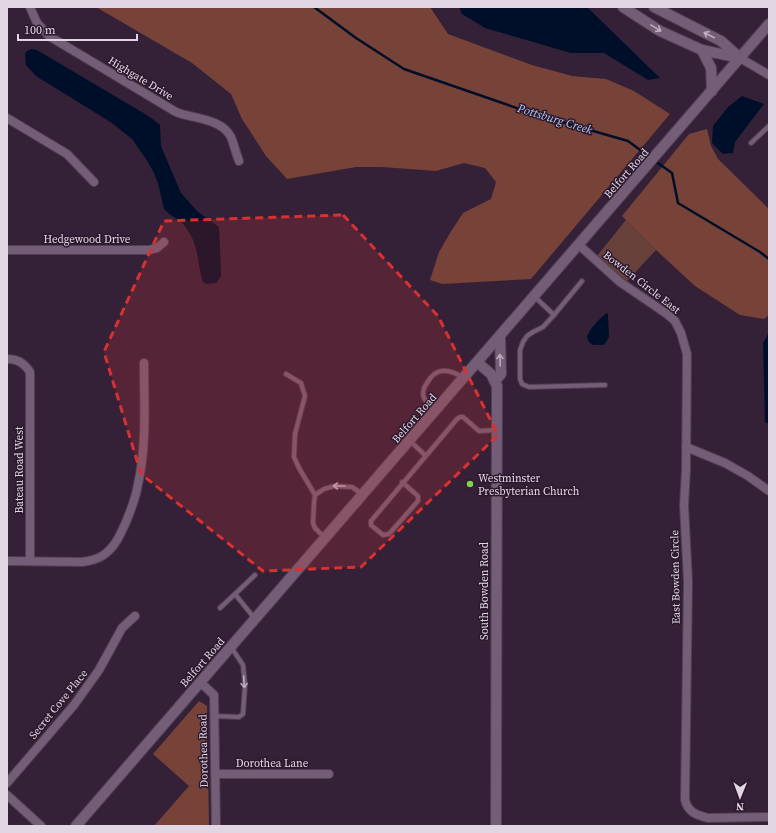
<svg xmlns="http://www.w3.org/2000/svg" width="776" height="833" font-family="'Source Serif 4',serif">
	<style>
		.green { fill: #68423a }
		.forest { fill: #774238 }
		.water { fill: #000f29 }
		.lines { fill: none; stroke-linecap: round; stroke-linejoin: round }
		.stream { stroke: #000f29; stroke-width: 2.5 }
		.lane-casing { stroke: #503f51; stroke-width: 6 }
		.street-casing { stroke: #503f51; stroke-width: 10 }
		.secondary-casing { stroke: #503f51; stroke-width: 12 }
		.lane { stroke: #745d76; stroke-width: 4 }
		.street { stroke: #745d76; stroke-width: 8 }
		.secondary { stroke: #745d76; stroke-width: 10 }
		.oneway { stroke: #bcacbe }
		.marked { fill: #d73131; fill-opacity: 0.2; stroke: #d73131; stroke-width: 3; stroke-dasharray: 8 5; stroke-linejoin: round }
		.poi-dot { fill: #83d04e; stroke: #2b182d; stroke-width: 1.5 }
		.labels { text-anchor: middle; stroke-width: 3; stroke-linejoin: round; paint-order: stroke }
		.street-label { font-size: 11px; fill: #e3d6e4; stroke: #2b182d }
		.poi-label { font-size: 11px; fill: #e3d6e4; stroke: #2b182d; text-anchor: start }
		.water-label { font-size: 12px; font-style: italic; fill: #b1cff5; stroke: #2b182d }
	</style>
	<rect width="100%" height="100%" fill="#352137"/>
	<!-- green -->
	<polygon class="green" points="626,220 656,250 627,281 623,279 597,256"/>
	<!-- forest -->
	<g class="forest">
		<polygon points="96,7 430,7 448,34 532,65 572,76 606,79 634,91 670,114 531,279 442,284 430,280 439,252 450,233 463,213 491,199 496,182 485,168 464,163 436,171 382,167 356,167 287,179 266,156 242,119 231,94 192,63"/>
		<polygon points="707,129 711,146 718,159 769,209 769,315 764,319 740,315 695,286 656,250 622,216 689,134"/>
		<polygon points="199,701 207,706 209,826 154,826 189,786 153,754"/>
	</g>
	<!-- water -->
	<g class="water">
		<polygon points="459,7 587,7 660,78 648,80 604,53 571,53 485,28 462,14"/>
		<path d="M 31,49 L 37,50 L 150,117 L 160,125 L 161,146 L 181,193 L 198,212 L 219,227 L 221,270 L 221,276 L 216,283 L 207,284 L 203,282 C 196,260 200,245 184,225 C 178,218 170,216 164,209 L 158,183 L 153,171 L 146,159 L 132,139 L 112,123 L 36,76 L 26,65 L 25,54 L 27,51 Z"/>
		<polygon points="742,96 764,104 735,142 733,153 723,154 712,143 713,126 728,107"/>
		<path d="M 607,313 L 608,315 L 609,337 L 604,345 L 593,345 L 589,342 L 587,337 C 590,328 599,319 607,313 Z"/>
		<polygon points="769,332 769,424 765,422 763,343"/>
	</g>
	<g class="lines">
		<!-- stream -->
		<g class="stream">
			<polyline points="314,7 356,38 404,69 534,114 628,141 651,158"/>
			<polyline points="655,161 672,173 678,203 760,252 769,259"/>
		</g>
		<!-- lane casing -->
		<g class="lane-casing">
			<g id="lane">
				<polyline points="751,143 769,126"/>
				<polyline points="535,297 554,315 543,327 533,332 527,336 523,342 520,350 520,379 522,384 529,387 605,385"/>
				<polyline points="554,315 582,281"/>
				<polyline points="286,374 301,383 305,396 295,434 294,457 299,468 315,495"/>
				<path d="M 436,408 C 432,405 426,402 424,398 C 422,393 424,387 427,383 C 436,366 450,369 464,378"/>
				<polyline points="410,441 425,455"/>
				<polyline points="402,482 418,496 418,501 389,534 383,535 371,525 371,521 457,419 460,417 463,417 479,431 496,430"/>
				<polyline points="325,538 315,528 313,523 314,503 315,495 324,489 334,486 352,487 362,494"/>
				<polyline points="220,608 235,594"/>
				<polyline points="255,619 235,594 255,575"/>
				<polyline points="214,716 239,717 243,714 245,685 243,665 231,647"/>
			</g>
		</g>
		<!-- street casing -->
		<g class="street-casing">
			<g id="street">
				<path d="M 30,7 L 37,23 L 49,36 L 176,112 C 193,119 221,118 231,137 C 234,145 236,153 239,161"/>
				<polyline points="740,58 769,75"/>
				<polyline points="7,118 67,154 94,182"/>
				<path d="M 579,245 L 620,282 L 667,314 L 675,321 L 681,333 L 687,354 L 686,470 L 684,505 L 688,581 L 685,800 C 688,812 696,815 708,818 L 769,817"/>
				<polyline points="7,250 149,250 157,248 164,242"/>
				<path d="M 7,359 C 18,359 24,363 30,372 L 30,561"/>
				<polyline points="686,447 725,463 748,476 769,491"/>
				<path d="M 7,561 L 82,562 C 89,561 96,560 102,556 C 115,548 120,535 126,522 C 131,510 136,497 138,484 C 147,445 144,403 144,363"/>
				<polyline points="200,682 214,695 216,826"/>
				<polyline points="215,774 329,774"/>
				<polyline points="7,783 74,705 99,670 122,628 135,616"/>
				<polyline points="7,795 41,826"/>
			</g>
		</g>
		<!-- secondary casing -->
		<g class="secondary-casing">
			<g id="secondary">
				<polyline points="623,7 660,31 702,50 740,58"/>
				<polyline points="654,7 721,41 739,57"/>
				<polyline points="702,50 711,68 712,91"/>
				<polyline points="478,363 491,374 497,386 496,826"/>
				<polyline points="495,381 501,374 500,337"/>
				<polyline points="76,826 769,24"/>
			</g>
		</g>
		<!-- lane -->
		<use href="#lane" class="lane"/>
		<!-- street -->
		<use href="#street" class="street"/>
		<!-- secondary -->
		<use href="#secondary" class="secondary"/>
	</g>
	<!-- one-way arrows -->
	<defs><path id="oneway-shaft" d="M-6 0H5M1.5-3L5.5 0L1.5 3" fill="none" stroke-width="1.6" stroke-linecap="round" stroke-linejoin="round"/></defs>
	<g class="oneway">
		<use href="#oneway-shaft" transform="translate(656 28) rotate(31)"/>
		<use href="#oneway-shaft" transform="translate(709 35) rotate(-153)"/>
		<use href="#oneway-shaft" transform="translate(500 360) rotate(-92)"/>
		<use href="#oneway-shaft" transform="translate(339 486) rotate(180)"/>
		<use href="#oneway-shaft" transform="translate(244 682) rotate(87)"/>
	</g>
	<!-- marked area -->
	<path class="marked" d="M 343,215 L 438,316 L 498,435 L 361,567 L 263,571 L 141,474 L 104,352 L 164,221 Z"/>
	<!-- markers -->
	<circle class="poi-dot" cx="470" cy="484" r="4"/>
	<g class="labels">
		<!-- street labels -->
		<g class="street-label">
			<text transform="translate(141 78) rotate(31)" y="4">Highgate Drive</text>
			<text transform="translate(626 173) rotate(-49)" y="4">Belfort Road</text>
			<text x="87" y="243">Hedgewood Drive</text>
			<text transform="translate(642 282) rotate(38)" y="4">Bowden Circle East</text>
			<text transform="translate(414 418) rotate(-49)" y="4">Belfort Road</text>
			<text transform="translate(19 470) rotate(-90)" y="4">Bateau Road West</text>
			<text transform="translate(675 577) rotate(-91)" y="4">East Bowden Circle</text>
			<text transform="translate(484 591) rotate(-90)" y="4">South Bowden Road</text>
			<text transform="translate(202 662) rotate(-49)" y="4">Belfort Road</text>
			<text transform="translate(58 704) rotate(-51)" y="4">Secret Cove Place</text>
			<text transform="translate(203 751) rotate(-91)" y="4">Dorothea Road</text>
			<text x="272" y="767">Dorothea Lane</text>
		</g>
		<!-- poi labels -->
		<g class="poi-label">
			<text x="478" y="482">Westminster<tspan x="478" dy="13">Presbyterian Church</tspan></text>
		</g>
		<!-- water labels -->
		<g class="water-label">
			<text transform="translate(555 119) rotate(17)" y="4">Pottsburg Creek</text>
		</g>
	</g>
	<!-- border -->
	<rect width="776" height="833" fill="none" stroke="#e3d6e4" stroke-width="16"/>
	<!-- north arrow -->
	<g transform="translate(740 797) rotate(181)" stroke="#2b182d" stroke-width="3" paint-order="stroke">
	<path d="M0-3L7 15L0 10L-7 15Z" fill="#e3d6e4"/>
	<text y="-6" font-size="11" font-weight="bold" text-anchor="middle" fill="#e3d6e4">N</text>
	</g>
	<!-- scale -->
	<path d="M18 34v6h119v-6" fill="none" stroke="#e3d6e4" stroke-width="2"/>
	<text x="24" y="34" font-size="12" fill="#e3d6e4" stroke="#2b182d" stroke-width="3" paint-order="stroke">100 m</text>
</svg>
